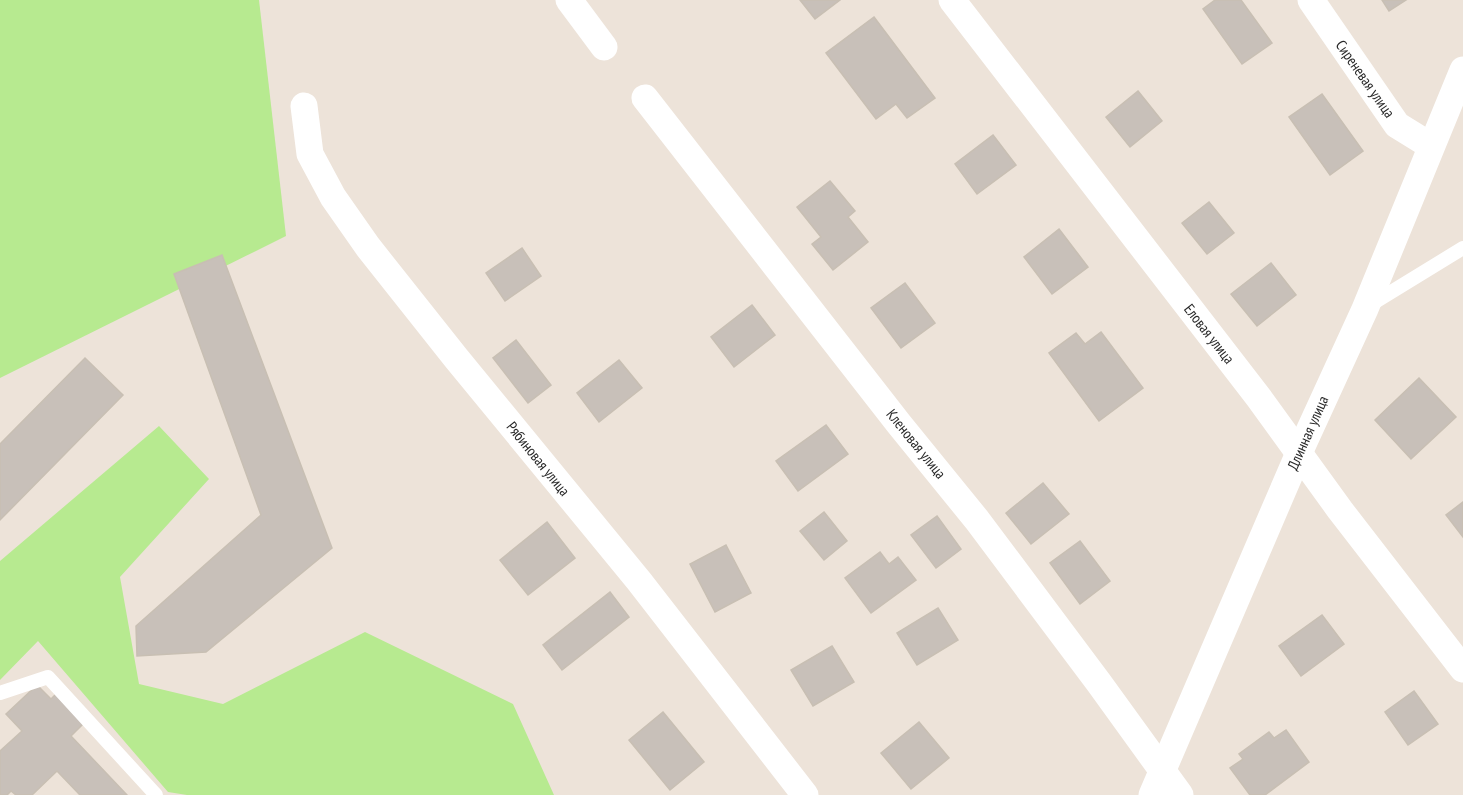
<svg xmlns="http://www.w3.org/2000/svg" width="1463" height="795" font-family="'PT Sans Narrow',sans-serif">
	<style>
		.green { fill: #b7ea90 }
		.building { fill: #c8c0b9; stroke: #c8bfb3; stroke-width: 1.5 }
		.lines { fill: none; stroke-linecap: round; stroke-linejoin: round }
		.lane { stroke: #fff; stroke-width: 14 }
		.street { stroke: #fff; stroke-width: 27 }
		.labels { text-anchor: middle; stroke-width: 4.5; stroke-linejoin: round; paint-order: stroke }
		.street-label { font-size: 15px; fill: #292929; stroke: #fff }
	</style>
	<rect width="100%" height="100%" fill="#ede3d9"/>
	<!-- green -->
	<g class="green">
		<polygon points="0,0 259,0 286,236 0,378"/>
		<polygon points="159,426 209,479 120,577 139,684 223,704 365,632 513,704 554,795 187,795 168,792 38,641 0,680 0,561"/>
	</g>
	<!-- building -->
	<g class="building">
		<polygon points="800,0 840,0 815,19"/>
		<polygon points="1215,0 1241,0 1272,43 1242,64 1203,9"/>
		<polygon points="1382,0 1406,0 1389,11"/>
		<polygon points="874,17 935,98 907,118 896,104 876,119 826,53"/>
		<polygon points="1138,91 1162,121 1130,147 1106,117"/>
		<polygon points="1322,94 1363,151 1330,175 1289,117"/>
		<polygon points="993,135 1016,165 977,194 955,164"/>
		<polygon points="830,181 855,211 848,217 868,242 833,270 812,244 821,237 797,207"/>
		<polygon points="1209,202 1234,233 1207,254 1182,223"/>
		<polygon points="1059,229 1088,267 1052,294 1024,257"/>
		<polygon points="522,248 541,276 505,301 486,273"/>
		<polygon points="222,255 332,548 206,652 137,656 136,626 261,515 174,274"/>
		<polygon points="1271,263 1296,295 1257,326 1231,294"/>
		<polygon points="905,283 935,323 901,348 871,308"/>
		<polygon points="752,305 775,335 734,367 711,337"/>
		<polygon points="1101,332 1143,388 1099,421 1049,353 1076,333 1085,344"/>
		<polygon points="516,340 551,385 528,403 493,358"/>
		<polygon points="85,358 123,395 0,520 0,444"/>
		<polygon points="619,360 642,388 599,422 577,393"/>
		<polygon points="1419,378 1456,417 1411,459 1375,420"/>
		<polygon points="826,425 848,454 798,491 776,461"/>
		<polygon points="1043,483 1069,514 1031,544 1006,513"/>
		<polygon points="1463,502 1463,537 1446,515"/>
		<polygon points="824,512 847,541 824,560 800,531"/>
		<polygon points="937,516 961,549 936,568 911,535"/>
		<polygon points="547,522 575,558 528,595 500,560"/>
		<polygon points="1080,541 1110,581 1080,604 1050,563"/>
		<polygon points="726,545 751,593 715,612 690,564"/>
		<polygon points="880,552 889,564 898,557 916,580 871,613 845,578"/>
		<polygon points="610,592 629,617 562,670 543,645"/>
		<polygon points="938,608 958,640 917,665 897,633"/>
		<polygon points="1322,615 1344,644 1301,676 1279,646"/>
		<polygon points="832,646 854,682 813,706 791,670"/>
		<polygon points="37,685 51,699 58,692 86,721 71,736 127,795 80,795 57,771 32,795 16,795 11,791 7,795 0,795 0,751 22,731 6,714"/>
		<polygon points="1414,691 1438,724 1408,745 1385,712"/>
		<polygon points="663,712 704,762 670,790 629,740"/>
		<polygon points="919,722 949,758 911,789 881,753"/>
		<polygon points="1286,730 1309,762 1265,795 1250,795 1230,768 1243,759 1239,754 1269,732 1274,738"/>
	</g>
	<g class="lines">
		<!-- lane -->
		<g class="lane">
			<polyline points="1370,305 1463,248"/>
			<polyline points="0,693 48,677 156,795"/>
		</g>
		<!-- street -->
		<g class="street">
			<polyline points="569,0 604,47"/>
			<polyline points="952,0 1259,398 1340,510 1463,669"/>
			<polyline points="1311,0 1397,125 1431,146"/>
			<polyline points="645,98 899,424 977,520 1099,683 1180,795"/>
			<polyline points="304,106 310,154 333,197 368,247 456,358 639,581 805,795"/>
			<polyline points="1152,795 1299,453 1365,309 1463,70"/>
		</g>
	</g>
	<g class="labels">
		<!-- street labels -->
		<g class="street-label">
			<text transform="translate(1365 79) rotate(55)" y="5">Сиреневая улица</text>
			<text transform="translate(1209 334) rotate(52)" y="5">Еловая улица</text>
			<text transform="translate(1308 433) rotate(-66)" y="5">Длинная улица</text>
			<text transform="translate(916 444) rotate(51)" y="5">Кленовая улица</text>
			<text transform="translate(538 459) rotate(51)" y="5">Рябиновая улица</text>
		</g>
	</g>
</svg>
